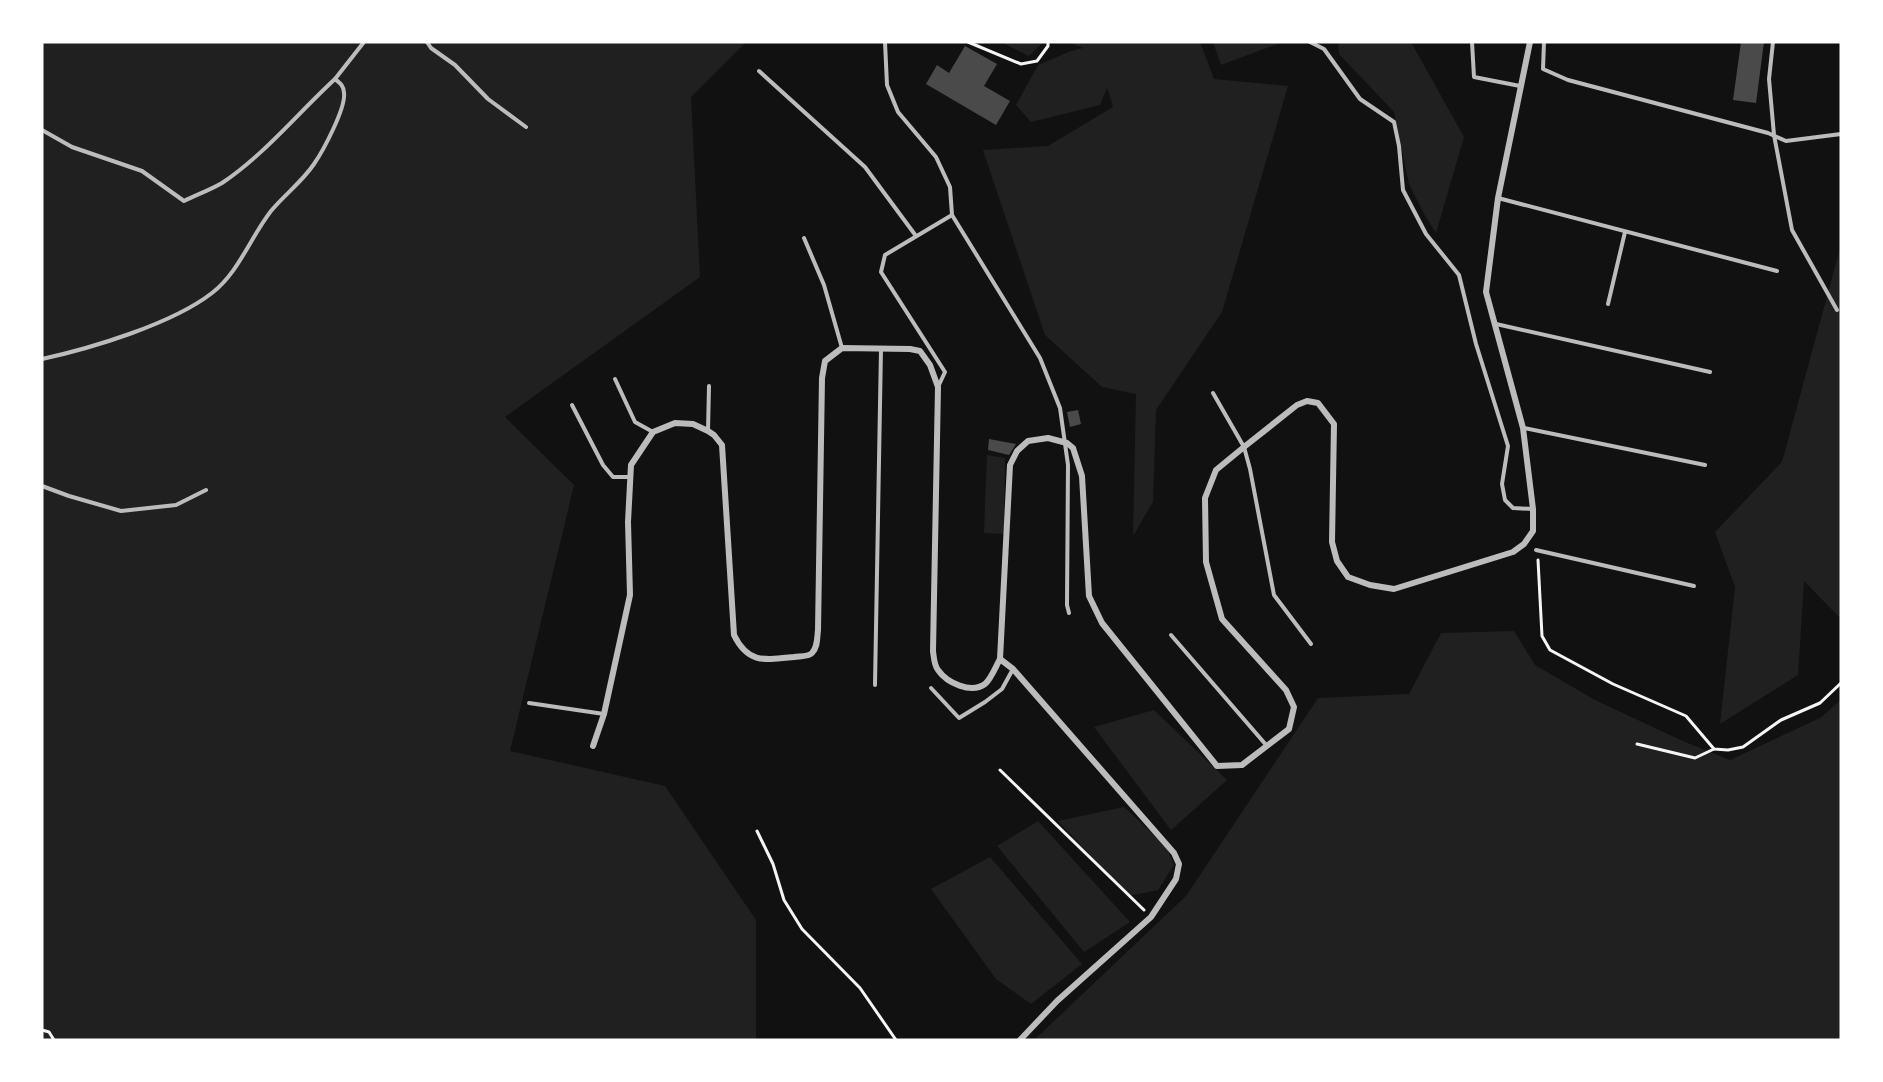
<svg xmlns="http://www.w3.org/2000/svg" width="1883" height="1082" font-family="'DM Sans',sans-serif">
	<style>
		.green { fill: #202020 }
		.building { fill: #4a4a4a }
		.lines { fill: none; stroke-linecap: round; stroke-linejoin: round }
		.path { stroke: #f5f5f5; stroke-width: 3 }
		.service { stroke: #bcbcbc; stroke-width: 4 }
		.minor { stroke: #bcbcbc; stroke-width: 6 }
	</style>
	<rect width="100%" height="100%" fill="#111"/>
	<!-- green -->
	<g class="green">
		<polygon points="42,42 746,42 691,97 700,277 505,417 574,485 510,751 665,786 756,920 756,1040 42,1040"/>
		<polygon points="1001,42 1044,42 1029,56"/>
		<polygon points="1068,42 1200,42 1214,79 1288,86 1222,312 1156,410 1153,502 1133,536 1136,394 1102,387 1045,335 983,150 1048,146 1113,107 1107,88 1100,105 1031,122 1016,105 1038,65 1071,51 1083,48"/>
		<polygon points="1213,42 1283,42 1221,65"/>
		<polygon points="1338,42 1411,42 1464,137 1436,233 1424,214 1409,184 1394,112 1339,54"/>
		<polygon points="1841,245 1841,616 1839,617 1804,581 1798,675 1720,724 1735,587 1715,532 1782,462"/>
		<polygon points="987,455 1005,458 1004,534 984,533"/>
		<polygon points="1514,631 1535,665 1595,700 1685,742 1730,760 1820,718 1841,700 1841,1040 1034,1040 1186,896 1318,698 1409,694 1441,633"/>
		<polygon points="1154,710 1227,780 1171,830 1094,727"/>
		<polygon points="1124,807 1166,846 1174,865 1158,890 1129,896 1058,821"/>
		<polygon points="1038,821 1130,922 1084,952 997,846"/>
		<polygon points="990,857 1082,964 1031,1004 996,979 931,889"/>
	</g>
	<!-- building -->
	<g class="building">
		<polygon points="1741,42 1764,42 1756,103 1733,100"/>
		<polygon points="965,46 997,64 984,86 1010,101 996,125 926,84 937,65 949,73"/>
		<polygon points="1078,410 1081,424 1070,427 1067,412"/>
		<polygon points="989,439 1016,444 1009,455 988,450"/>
	</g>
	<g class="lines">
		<!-- path -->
		<g class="path">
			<polyline points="968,42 1021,64 1037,61 1048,46 1048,42"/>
			<polyline points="1538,560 1542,636 1550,650 1613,684 1686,716 1714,749 1728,750 1743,747 1781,720 1820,703 1841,683"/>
			<polyline points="1637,744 1695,758 1714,749"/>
			<polyline points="1000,770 1144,910"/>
			<polyline points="757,831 773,864 784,900 802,929 860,988 896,1040"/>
			<polyline points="42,1030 49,1032 54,1040"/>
		</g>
		<!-- service -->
		<g class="service">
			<polyline points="427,42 431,48 455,65 488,99 526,127"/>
			<polyline points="885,42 887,85 898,112 936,157 950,187 952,215"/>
			<polyline points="1310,42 1324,49 1360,99 1394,122 1399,146 1403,190 1426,234 1459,275 1476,344 1508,446 1502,484 1505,500 1513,508 1533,509"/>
			<polyline points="1472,42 1474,77 1520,86"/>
			<polyline points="1544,42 1543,69 1568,80 1768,133 1786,141 1841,134"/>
			<polyline points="1773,42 1769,79 1774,135 1792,230 1837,310"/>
			<polyline points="759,71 865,167 916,236"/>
			<polyline points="335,79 364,42"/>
			<path d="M 42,130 L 72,147 L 142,171 L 184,201 C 196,195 210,190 222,183 C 264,155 298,113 335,79 C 340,83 344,86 344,93 C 346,108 323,151 314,164 C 302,182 284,195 271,211 C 250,238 239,272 212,293 C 172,324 92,348 42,359"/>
			<polyline points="1498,198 1777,271"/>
			<polyline points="804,238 824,285 842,348"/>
			<polyline points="1608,304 1625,232"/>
			<polyline points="1496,324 1710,372"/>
			<polyline points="615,379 635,422 653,432"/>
			<polyline points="938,387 945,372 881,272 885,255 952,215 1040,358 1060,408 1068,465 1067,605 1069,613"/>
			<polyline points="1213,393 1244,447 1250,469 1274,595 1311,644"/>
			<polyline points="572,405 603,465 613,477 630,477"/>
			<polyline points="1524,428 1705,465"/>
			<polyline points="708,431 709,386"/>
			<polyline points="42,486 69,496 121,511 176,505 206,490"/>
			<polyline points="1536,550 1694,586"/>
			<polyline points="1171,635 1267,746"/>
			<polyline points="875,685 881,349"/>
			<polyline points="931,688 959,718 985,702 1002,689 1013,669"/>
			<polyline points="529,703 604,714"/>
		</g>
		<!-- minor -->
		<g class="minor">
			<polyline points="1000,659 1013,669 1174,853 1179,864 1176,879 1151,917 1057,1001 1020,1040"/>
			<path d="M 593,746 L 604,714 L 630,595 L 628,522 L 631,465 L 653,432 L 675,423 L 693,424 L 708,431 L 714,435 L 722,445 L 734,635 C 748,664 765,660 794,657 C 800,656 808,657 812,653 C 818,647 817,637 818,630 L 822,378 L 825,361 L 842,348 L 910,349 L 920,351 L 930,365 L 938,387 L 933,651 C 934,658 934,665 938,670 C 947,683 971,694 985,684 C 991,679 996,666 1000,659 L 1010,465 L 1017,451 L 1028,441 L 1048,438 L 1067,443 L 1073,448 L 1082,476 L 1089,596 L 1102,623 L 1217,766 L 1242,765 L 1289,729 L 1294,707 L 1286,690 L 1222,619 L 1206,562 L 1205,498 L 1216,470 L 1244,447 L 1297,405 L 1307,401 L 1318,403 L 1334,424 L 1332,542 L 1337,561 L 1348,577 L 1370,585 L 1394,589 L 1513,552 L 1524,544 L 1533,531 L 1533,509 L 1523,428 L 1486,292 L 1498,198 L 1530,42"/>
		</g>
	</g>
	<!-- border -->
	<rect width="1883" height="1082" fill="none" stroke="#ffffff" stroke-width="87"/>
</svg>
